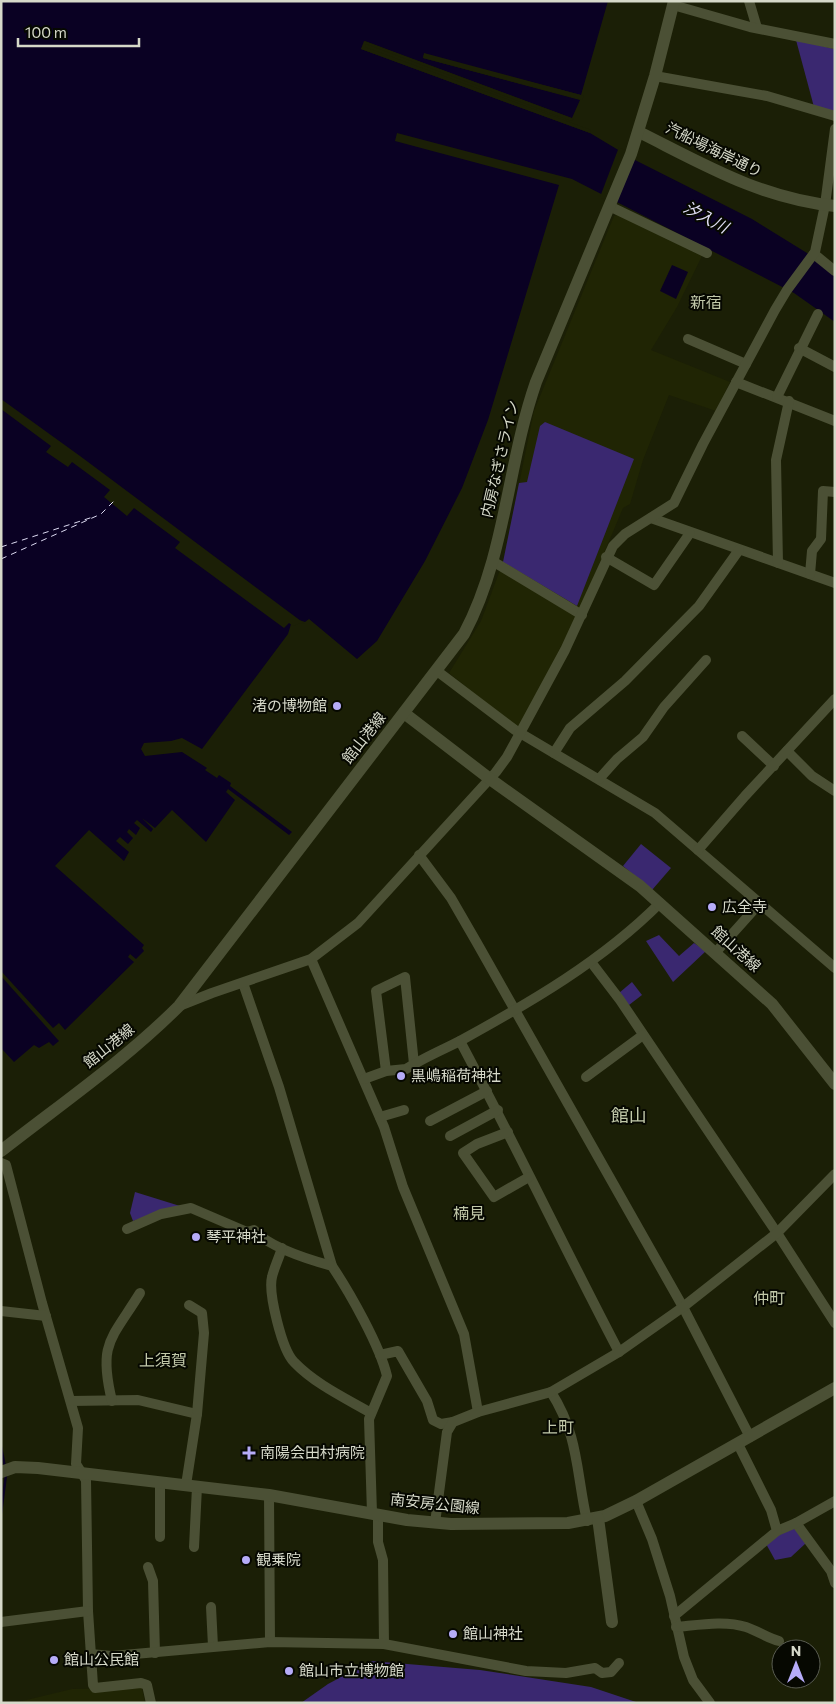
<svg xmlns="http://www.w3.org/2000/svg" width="836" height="1704" font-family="Commissioner,'Noto Sans JP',sans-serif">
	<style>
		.built { fill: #202504 }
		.green { fill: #3a2870 }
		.water { fill: #0a0123 }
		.pier { fill: #1b1f06 }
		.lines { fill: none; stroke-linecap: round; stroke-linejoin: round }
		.stream { stroke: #0a0123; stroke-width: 2.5 }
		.ferry { stroke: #dedcf3; stroke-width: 1; stroke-dasharray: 6 5; stroke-linecap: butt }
		.street { stroke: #4b5035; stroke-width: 10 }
		.secondary { stroke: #4b5035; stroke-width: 12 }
		.poi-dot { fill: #b6acf8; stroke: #060801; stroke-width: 2 }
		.labels { text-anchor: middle; stroke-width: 4; stroke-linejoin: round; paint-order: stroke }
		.street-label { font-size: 15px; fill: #d6d9c9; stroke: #060801 }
		.poi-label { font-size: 15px; fill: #d6d9c9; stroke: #060801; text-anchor: start }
		.water-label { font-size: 16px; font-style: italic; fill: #dedcf3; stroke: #060801 }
		.neighbourhood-label { font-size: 16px; fill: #c1c8a9; stroke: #060801 }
		.quarter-label { font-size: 18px; fill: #c1c8a9; stroke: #060801 }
	</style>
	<rect width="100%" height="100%" fill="#1b1f06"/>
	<!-- built -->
	<g class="built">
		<polygon points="617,215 702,256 677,307 651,350 730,382 716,411 669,395 643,460 630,504 623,508 580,610 520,726 516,727 449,673 481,621 503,562 534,411 614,216"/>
		<polygon points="142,1688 145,1703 14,1703 72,1689"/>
	</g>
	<!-- green -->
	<g class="green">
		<polygon points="796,40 835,49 834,113 814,107"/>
		<polygon points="545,422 634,459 577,606 503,562 519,483 527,482 540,426"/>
		<polygon points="641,844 671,868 652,890 623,866"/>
		<polygon points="659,935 679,956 694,943 706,951 673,982 646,941"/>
		<polygon points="632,982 642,995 629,1005 619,993"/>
		<polygon points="135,1192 180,1206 133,1221 130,1213"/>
		<polygon points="795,1527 806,1543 791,1557 775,1560 765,1542"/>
		<polygon points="371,1661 480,1670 591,1687 639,1703 301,1703 328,1684"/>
	</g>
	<!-- water -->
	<g class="water">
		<polygon points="1,1 608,1 581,95 424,54 423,58 580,100 572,118 365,41 361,49 590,133 635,160 752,219 815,258 835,274 835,322 794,293 572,179 397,133 395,141 559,185 488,420 462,488 425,561 377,641 357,659 309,619 305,622 299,620 291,624 288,634 202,749 182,738 171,741 144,743 141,749 145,756 182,752 207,768 205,770 217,778 219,775 231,783 230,786 292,832 289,835 228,789 226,792 235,800 206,842 172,810 155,828 142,818 153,829 151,832 137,820 134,823 140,828 136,835 129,829 127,832 133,838 128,844 120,837 116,841 129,852 124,861 89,830 55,866 144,945 142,948 144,951 136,959 130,954 128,957 134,962 65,1030 59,1023 53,1028 1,971"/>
		<polygon points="672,265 688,272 676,299 660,291"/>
		<polygon points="1,976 59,1041 53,1046 49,1042 39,1048 34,1045 14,1062 1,1048"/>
	</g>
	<!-- pier -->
	<g class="pier">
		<polygon points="364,41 574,119 571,121 366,44 365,47 591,130 590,133 361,49"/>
		<polygon points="424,53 581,95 584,96 582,100 423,58"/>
		<polygon points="619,147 626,151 607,201 600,197"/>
		<polygon points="1,399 80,456 305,624 300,623 293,626 289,623 284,628 175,548 180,542 134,508 127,516 104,497 110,490 72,462 68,467 46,452 51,446 1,409"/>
	</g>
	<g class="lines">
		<!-- stream -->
		<g class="stream">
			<polyline points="1,1447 5,1467"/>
			<polyline points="1,1513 6,1475"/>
		</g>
		<!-- ferry -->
		<g class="ferry">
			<polyline points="1,547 93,517"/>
			<polyline points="1,559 101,514 115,500"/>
		</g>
		<!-- street -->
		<g class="street">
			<polyline points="749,1 757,28"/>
			<polyline points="673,5 750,27 835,44"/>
			<polyline points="655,76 767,96 835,116"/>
			<polyline points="609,206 707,253"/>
			<polyline points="814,254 835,271"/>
			<polyline points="688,339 746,364"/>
			<polyline points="799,348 835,367"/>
			<polyline points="736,382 835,421"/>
			<polyline points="777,397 818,314"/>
			<polyline points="651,518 835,583"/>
			<polyline points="606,557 654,585 690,533"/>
			<polyline points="494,562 582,615"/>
			<polyline points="778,563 776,460 789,401"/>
			<polyline points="810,574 812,551 821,539 823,491 835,492"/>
			<polyline points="437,671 515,730 655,813 835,968"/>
			<polyline points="742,736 774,766"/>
			<polyline points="787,751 812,776 835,791"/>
			<polyline points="554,753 570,728 625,681 699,606 739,550"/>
			<polyline points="599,779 617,759 643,737 664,707 706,660"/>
			<polyline points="698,850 745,796 835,699"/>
			<polyline points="419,855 451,898 477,943 683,1307 750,1437"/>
			<polyline points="716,952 759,904"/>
			<polyline points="311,959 384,1127 403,1187 464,1334 478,1412"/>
			<polyline points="591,962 620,1000 777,1233 835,1323"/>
			<path d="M 243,983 L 279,1087 L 332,1266 C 350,1293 380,1346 387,1376 L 369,1419 L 372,1513"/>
			<polyline points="179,1006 212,993 311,959 358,923 496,772 507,757 565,650 613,546 625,534 674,503 703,444 775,310 787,290 815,252 825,205 835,129"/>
			<path d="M 460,1041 C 515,1144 565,1249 619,1352"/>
			<polyline points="386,1071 376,991 405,977 414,1064"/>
			<polyline points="586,1077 643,1035"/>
			<path d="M 364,1079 L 386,1071 L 406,1069 C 423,1058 442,1050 460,1041 C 531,1002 602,961 660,903"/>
			<polyline points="380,1117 404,1110"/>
			<polyline points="430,1121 487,1091"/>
			<polyline points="508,1132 477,1144 463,1153 494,1197 529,1177"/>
			<polyline points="450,1136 498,1110"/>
			<polyline points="1,1163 6,1165 42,1303 78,1428 76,1464 86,1480 88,1611 93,1685 95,1688 141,1683 147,1685 151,1703"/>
			<path d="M 127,1229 L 161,1214 L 191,1208 L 247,1232 L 254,1230 C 269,1247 310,1260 332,1266"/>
			<path d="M 282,1248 C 279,1258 274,1268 272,1277 C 268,1293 282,1350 294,1362 C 315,1384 345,1398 371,1413"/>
			<polyline points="1,1311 46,1316"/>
			<polyline points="380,1355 398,1351 427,1401 433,1420 441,1424 453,1422"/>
			<path d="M 551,1392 C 579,1436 576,1472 587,1521"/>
			<polyline points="71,1401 138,1400 197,1414"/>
			<path d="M 112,1401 C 98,1343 111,1340 140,1293"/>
			<polyline points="160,1482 160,1537"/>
			<polyline points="186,1485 197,1414 204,1333 202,1313 189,1305"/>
			<polyline points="269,1495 270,1642"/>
			<polyline points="636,1501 652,1539 670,1596 684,1657 693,1680 710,1703"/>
			<polyline points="378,1514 378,1542 383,1560 384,1644"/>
			<polyline points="435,1523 447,1432 453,1422 478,1412 551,1392 619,1352 683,1307 777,1233 835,1174"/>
			<polyline points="796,1523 831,1571 835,1583"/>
			<polyline points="777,1531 796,1523 835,1501"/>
			<polyline points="194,1547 197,1487"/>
			<polyline points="148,1567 153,1581 155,1653"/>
			<polyline points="211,1607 213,1646"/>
			<polyline points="674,1616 777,1531 771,1510 738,1444"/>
			<polyline points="1,1622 88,1611"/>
			<path d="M 676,1627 C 698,1625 725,1620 746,1627 C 758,1631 767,1638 779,1641"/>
			<polyline points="90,1654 112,1656 270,1642 384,1644 526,1671 566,1673 595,1668 602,1673 611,1672 619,1663"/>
		</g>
		<!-- secondary -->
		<g class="secondary">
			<path d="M 639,132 C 705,165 760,198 835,206"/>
			<polyline points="404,713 490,779 640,886 772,1004 835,1084"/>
			<path d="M 1,1151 C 61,1104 125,1060 179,1006 L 464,634 C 506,555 507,465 536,382 L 631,154 L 655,76 L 674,1"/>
			<polyline points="1,1472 15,1467 38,1468 269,1495 407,1520 451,1524 568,1523 605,1516 636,1501 835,1388"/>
			<polyline points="598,1518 612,1622"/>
		</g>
	</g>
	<!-- markers -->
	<g class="poi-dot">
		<circle cx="337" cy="706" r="5"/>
		<circle cx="712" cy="907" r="5"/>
		<circle cx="401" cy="1076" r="5"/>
		<circle cx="196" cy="1237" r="5"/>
		<path d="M246.5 1445.5h5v5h5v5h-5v5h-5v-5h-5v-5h5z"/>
		<circle cx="246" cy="1560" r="5"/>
		<circle cx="453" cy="1634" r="5"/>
		<circle cx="54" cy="1660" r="5"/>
		<circle cx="289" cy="1671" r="5"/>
	</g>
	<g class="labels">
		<!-- street labels -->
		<g class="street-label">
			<text transform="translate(714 150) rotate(26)" y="5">汽船場海岸通り</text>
			<text transform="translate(500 459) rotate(-77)" y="5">内房なぎさライン</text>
			<text transform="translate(364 738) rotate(-52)" y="5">館山港線</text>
			<text transform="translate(736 949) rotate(42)" y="5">館山港線</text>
			<text transform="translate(109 1046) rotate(-39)" y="5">館山港線</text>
			<text transform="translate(435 1504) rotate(6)" y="5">南安房公園線</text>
		</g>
		<!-- poi labels -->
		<g class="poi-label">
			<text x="327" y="711" text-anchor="end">渚の博物館</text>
			<text x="722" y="912">広全寺</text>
			<text x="411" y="1081">黒嶋稲荷神社</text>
			<text x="206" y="1242">琴平神社</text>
			<text x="260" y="1458">南陽会田村病院</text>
			<text x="256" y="1565">観乗院</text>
			<text x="463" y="1639">館山神社</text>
			<text x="64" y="1665">館山公民館</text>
			<text x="299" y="1676">館山市立博物館</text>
		</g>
		<!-- water labels -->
		<g class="water-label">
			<text transform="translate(706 217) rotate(28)" y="6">汐入川</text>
		</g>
		<!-- neighbourhood labels -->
		<g class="neighbourhood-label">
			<text x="706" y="308">新宿</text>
			<text x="469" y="1219">楠見</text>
			<text x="769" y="1304">仲町</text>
			<text x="163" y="1366">上須賀</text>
			<text x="558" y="1433">上町</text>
		</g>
		<!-- quarter labels -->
		<g class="quarter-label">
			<text x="629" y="1122">館山</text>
		</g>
	</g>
	<!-- border -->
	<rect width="836" height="1704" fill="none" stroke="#d6d9c9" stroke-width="5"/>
	<!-- north arrow -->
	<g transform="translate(796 1664)"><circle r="24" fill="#060801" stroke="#595c51"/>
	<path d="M0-4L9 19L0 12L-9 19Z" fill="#b6acf8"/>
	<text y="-8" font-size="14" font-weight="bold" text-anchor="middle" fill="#d6d9c9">N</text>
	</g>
	<!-- scale -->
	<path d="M18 38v8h121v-8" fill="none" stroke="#d6d9c9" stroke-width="2.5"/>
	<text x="25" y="38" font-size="15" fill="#d6d9c9" stroke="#060801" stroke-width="4" paint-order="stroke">100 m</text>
</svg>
